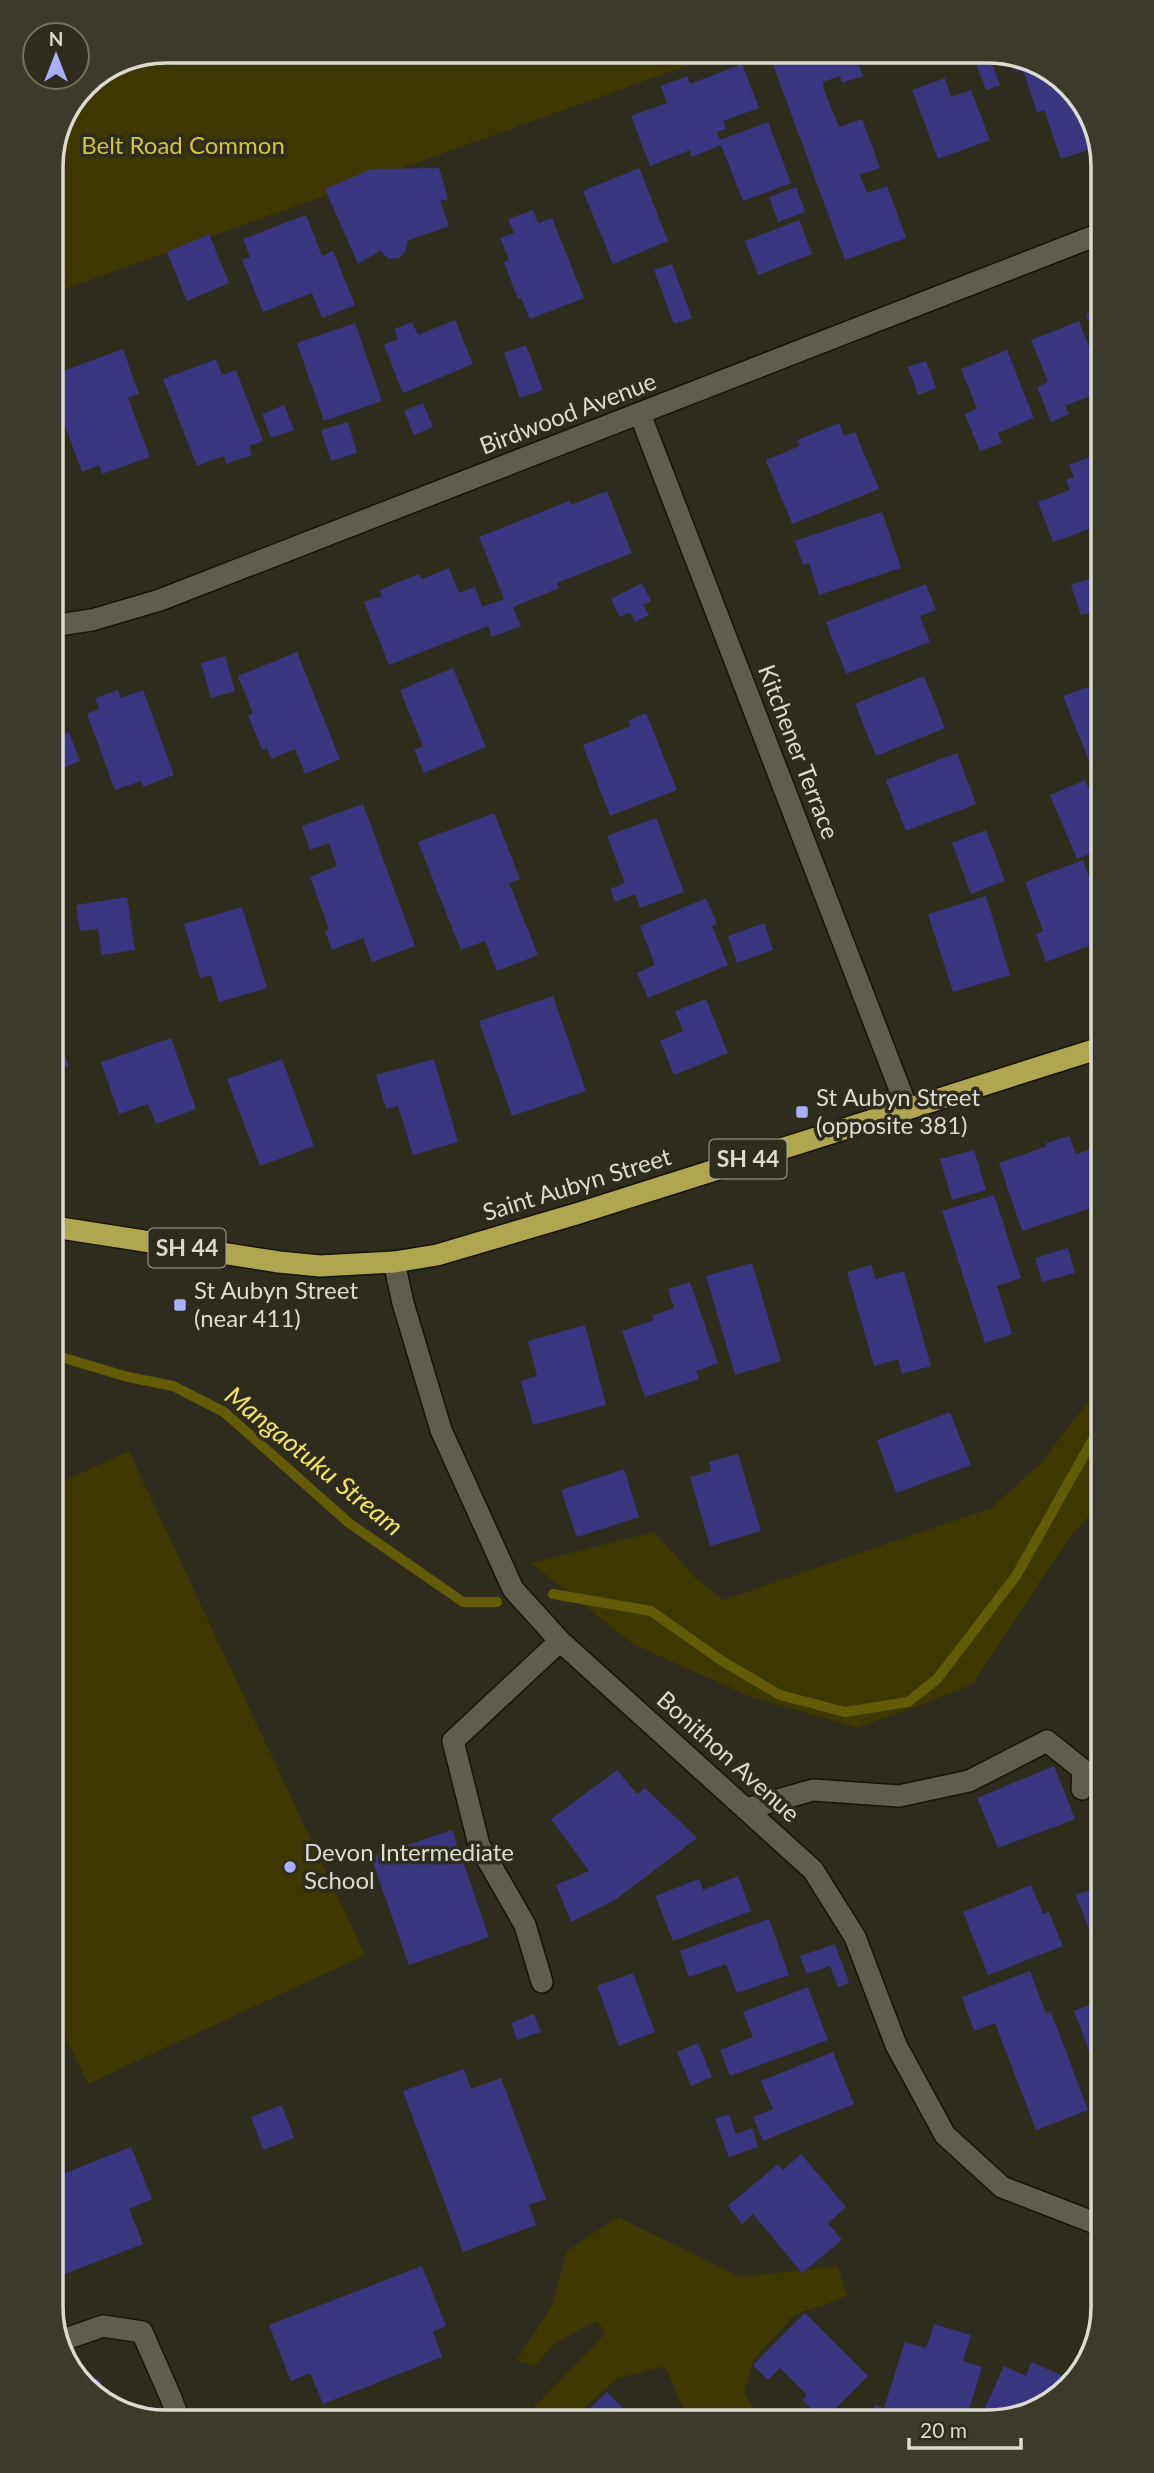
<svg xmlns="http://www.w3.org/2000/svg" width="1154" height="2473" font-family="Lato,sans-serif">
	<style>
		.green { fill: #3d3700 }
		.lines { fill: none; stroke-linecap: round; stroke-linejoin: round }
		.stream { stroke: #635b06; stroke-width: 10 }
		.building { fill: #39367f }
		.minor-casing { stroke: #151407; stroke-width: 24 }
		.highway-casing { stroke: #151407; stroke-width: 24 }
		.minor { stroke: #5f5e4d; stroke-width: 21 }
		.highway { stroke: #b0a64f; stroke-width: 21 }
		.poi-dot { fill: #abaffb; stroke: #2d2c1d; stroke-width: 2.5 }
		.labels { text-anchor: middle; stroke-width: 7; stroke-linejoin: round; paint-order: stroke }
		.shield { fill: #2d2c1d; stroke: #a8a69c; stroke-width: 2 }
		.shield-label { font-size: 23px; font-weight: bold; fill: #dcdbd2 }
		.park-label { font-size: 24px; fill: #d2c43f; stroke: #2d2c1d }
		.street-label { font-size: 24px; fill: #dcdbd2; stroke: #2d2c1d }
		.poi-label { font-size: 24px; fill: #dcdbd2; stroke: #2d2c1d; text-anchor: start }
		.water-label { font-size: 26px; font-style: italic; fill: #f2e463; stroke: #2d2c1d }
		.rim { fill: none; stroke: #dcdbd2; stroke-width: 3.5 }
	</style>
	<rect width="100%" height="100%" fill="#2d2c1d"/>
	<!-- green -->
	<g class="green">
		<polygon points="167,51 728,51 51,294 51,159 85,84"/>
		<polygon points="1101,1385 1101,1502 1070,1537 972,1685 858,1728 746,1695 633,1644 531,1563 654,1532 697,1579 723,1600 991,1508 1039,1465"/>
		<polygon points="129,1451 365,1955 88,2084 56,2017 55,1485"/>
		<polygon points="618,2217 740,2277 838,2266 847,2296 794,2316 754,2359 744,2392 758,2418 687,2418 665,2366 617,2378 572,2419 529,2419 531,2410 605,2334 597,2321 555,2343 535,2366 517,2360 552,2305 567,2251"/>
	</g>
	<g class="lines">
		<!-- stream -->
		<g class="stream">
			<polyline points="54,1355 128,1377 173,1386 224,1412 349,1523 463,1602 497,1602"/>
			<polyline points="553,1594 651,1611 722,1661 780,1695 845,1712 908,1702 937,1679 1016,1576 1092,1441 1101,1432"/>
		</g>
	</g>
	<!-- building -->
	<g class="building">
		<polygon points="768,51 854,51 863,76 842,83 840,76 823,82 823,87 839,127 862,119 880,168 860,175 867,193 887,186 906,238 845,260"/>
		<polygon points="884,51 898,51 901,56 889,62"/>
		<polygon points="1010,56 1059,75 1097,128 1097,147 1061,159 1044,110 1037,113 1023,70 1016,72"/>
		<polygon points="990,58 1000,85 986,90 976,64"/>
		<polygon points="742,64 759,108 723,121 726,129 717,132 720,140 768,122 791,183 743,201 721,145 692,157 690,150 650,166 631,116 667,103 661,86 687,76 690,84"/>
		<polygon points="945,78 951,97 971,90 990,140 938,159 912,90"/>
		<polygon points="439,168 448,199 440,201 449,226 407,241 406,251 399,258 389,259 380,251 358,264 325,189 371,169"/>
		<polygon points="639,168 668,241 613,264 583,191"/>
		<polygon points="796,187 805,212 778,222 769,197"/>
		<polygon points="533,210 538,223 552,218 584,298 530,319 521,298 518,299 504,263 509,260 500,238 514,233 508,219"/>
		<polygon points="306,215 322,256 333,251 355,305 322,318 312,293 263,312 242,260 250,257 243,239"/>
		<polygon points="799,220 812,254 758,275 745,241"/>
		<polygon points="209,234 229,283 187,301 167,252"/>
		<polygon points="672,264 692,318 674,324 654,270"/>
		<polygon points="1098,309 1098,342 1086,314"/>
		<polygon points="455,320 473,364 403,393 384,345 398,339 394,329 412,322 418,335"/>
		<polygon points="1079,321 1098,369 1098,393 1065,406 1069,414 1051,422 1037,387 1048,382 1031,340"/>
		<polygon points="355,323 382,401 324,421 297,343"/>
		<polygon points="526,345 543,390 520,398 504,353"/>
		<polygon points="123,349 139,394 128,398 150,457 102,474 99,465 82,472 52,391 52,375"/>
		<polygon points="1007,350 1034,418 998,433 1002,443 980,451 965,414 977,409 961,369"/>
		<polygon points="216,359 222,375 236,370 263,441 249,446 252,455 226,464 224,456 197,466 163,379"/>
		<polygon points="926,361 936,388 918,395 908,367"/>
		<polygon points="423,403 433,427 414,435 404,411"/>
		<polygon points="284,405 294,430 271,438 262,414"/>
		<polygon points="348,422 357,453 331,461 321,430"/>
		<polygon points="839,423 844,436 855,432 879,489 792,524 766,460 800,446 797,440"/>
		<polygon points="1098,454 1098,526 1053,542 1038,502 1070,490 1066,480 1074,477 1069,465"/>
		<polygon points="607,491 632,553 557,583 559,588 513,607 521,626 492,637 488,626 389,665 364,602 382,596 380,590 419,574 422,579 449,568 459,593 475,587 482,607 504,599 479,537 569,501 571,505"/>
		<polygon points="882,512 901,568 819,595 809,563 803,565 795,541"/>
		<polygon points="1098,576 1098,610 1081,615 1071,585"/>
		<polygon points="642,583 651,601 643,605 649,615 635,622 630,612 620,617 611,599"/>
		<polygon points="926,584 936,610 920,616 930,642 846,674 826,622"/>
		<polygon points="297,652 340,759 305,774 295,749 271,759 267,748 262,750 248,715 253,713 238,676"/>
		<polygon points="225,656 235,691 211,698 201,663"/>
		<polygon points="453,668 486,747 424,773 414,750 423,746 400,690"/>
		<polygon points="924,676 945,728 876,756 855,704"/>
		<polygon points="1099,683 1099,763 1091,766 1063,696"/>
		<polygon points="118,690 121,698 143,690 174,775 143,787 141,781 115,790 87,714 99,709 95,698"/>
		<polygon points="646,713 677,790 610,816 583,745 631,726 629,720"/>
		<polygon points="53,723 58,736 69,732 80,761 53,772"/>
		<polygon points="957,753 976,804 906,831 886,780"/>
		<polygon points="1085,780 1099,814 1099,850 1077,859 1050,795"/>
		<polygon points="363,804 415,946 372,962 363,938 332,950 325,931 329,929 310,877 337,866 329,843 310,850 302,826"/>
		<polygon points="494,813 520,879 509,883 538,955 497,971 485,941 461,950 418,842"/>
		<polygon points="656,818 684,892 640,908 635,894 615,902 610,889 625,883 607,836"/>
		<polygon points="986,830 1005,881 971,894 952,843"/>
		<polygon points="1083,860 1099,906 1099,942 1046,962 1036,934 1043,931 1025,882"/>
		<polygon points="986,896 1010,975 953,992 928,914"/>
		<polygon points="127,897 135,950 102,955 98,929 80,931 76,905"/>
		<polygon points="706,898 717,924 712,926 728,965 648,998 637,973 655,965 640,926"/>
		<polygon points="242,907 267,988 219,1002 211,975 200,978 184,924"/>
		<polygon points="764,923 773,950 737,963 728,936"/>
		<polygon points="553,996 586,1091 512,1116 479,1021"/>
		<polygon points="706,999 728,1053 674,1075 660,1041 683,1031 675,1011"/>
		<polygon points="53,1025 69,1066 53,1072"/>
		<polygon points="171,1038 196,1109 156,1124 148,1104 119,1114 101,1062"/>
		<polygon points="282,1059 314,1146 260,1166 227,1079"/>
		<polygon points="434,1059 458,1142 413,1155 398,1106 386,1109 376,1075"/>
		<polygon points="1069,1136 1076,1154 1095,1148 1100,1164 1100,1205 1022,1231 999,1163 1047,1146 1046,1143"/>
		<polygon points="974,1150 986,1190 952,1200 940,1159"/>
		<polygon points="994,1195 1021,1278 997,1286 1012,1334 985,1343 942,1211"/>
		<polygon points="1068,1248 1075,1273 1042,1282 1035,1258"/>
		<polygon points="752,1263 781,1361 735,1375 706,1276"/>
		<polygon points="871,1265 876,1279 904,1271 931,1366 902,1374 898,1359 874,1366 847,1272"/>
		<polygon points="690,1282 718,1363 696,1371 699,1379 645,1397 622,1331 654,1320 653,1315 674,1308 668,1289"/>
		<polygon points="585,1325 606,1405 533,1425 521,1381 537,1376 528,1341"/>
		<polygon points="950,1412 971,1465 896,1493 877,1440"/>
		<polygon points="738,1454 761,1531 710,1546 690,1477 711,1471 709,1462"/>
		<polygon points="624,1469 639,1517 577,1537 561,1490"/>
		<polygon points="1054,1766 1075,1819 998,1848 977,1798"/>
		<polygon points="617,1770 637,1794 645,1788 697,1838 615,1900 571,1922 556,1885 589,1871 551,1819"/>
		<polygon points="452,1830 489,1937 409,1965 371,1857"/>
		<polygon points="1102,1841 1102,1867 1093,1844"/>
		<polygon points="738,1876 751,1911 673,1941 655,1896 699,1879 703,1890"/>
		<polygon points="1031,1885 1043,1914 1049,1912 1063,1946 988,1975 963,1912"/>
		<polygon points="1102,1886 1102,1927 1090,1932 1076,1895"/>
		<polygon points="769,1919 789,1975 737,1993 726,1964 689,1977 680,1951"/>
		<polygon points="835,1944 849,1983 838,1987 830,1966 807,1974 800,1956"/>
		<polygon points="1030,1971 1046,2013 1051,2012 1088,2110 1036,2130 995,2023 974,2031 962,1997"/>
		<polygon points="633,1973 655,2032 619,2046 597,1986"/>
		<polygon points="808,1987 828,2040 730,2076 720,2050 753,2037 743,2012"/>
		<polygon points="1101,2001 1102,2005 1102,2085 1074,2011"/>
		<polygon points="534,2014 541,2032 517,2040 511,2023"/>
		<polygon points="698,2043 712,2077 691,2086 677,2052"/>
		<polygon points="833,2052 854,2104 763,2141 753,2117 773,2109 761,2081"/>
		<polygon points="464,2069 471,2089 501,2078 546,2199 529,2205 536,2225 463,2252 403,2091"/>
		<polygon points="282,2105 294,2138 263,2150 251,2117"/>
		<polygon points="729,2114 736,2134 752,2128 758,2147 729,2157 715,2119"/>
		<polygon points="131,2147 152,2199 129,2209 143,2244 57,2277 57,2176"/>
		<polygon points="801,2154 846,2207 828,2223 842,2240 802,2273 753,2214 742,2224 728,2206 778,2164 783,2170"/>
		<polygon points="422,2266 446,2326 433,2332 442,2357 323,2404 310,2373 291,2381 269,2325"/>
		<polygon points="805,2313 868,2376 827,2417 820,2417 802,2400 807,2395 780,2368 768,2380 753,2365"/>
		<polygon points="934,2324 971,2335 963,2361 982,2367 967,2416 871,2417 875,2405 884,2408 905,2342 926,2348"/>
		<polygon points="1031,2362 1070,2379 1068,2383 1026,2416 982,2415 1004,2366 1026,2376"/>
		<polygon points="99,2378 109,2403 95,2398 85,2384"/>
		<polygon points="607,2392 623,2408 612,2419 579,2419"/>
	</g>
	<g class="lines">
		<!-- minor casing -->
		<g class="minor-casing">
			<g id="minor">
				<polyline points="640,414 907,1108"/>
				<polyline points="52,626 92,620 160,600 1097,235"/>
				<polyline points="394,1262 403,1303 441,1430 513,1589 560,1641 813,1870 855,1937 896,2045 945,2135 1002,2187 1103,2226"/>
				<polyline points="746,1809 813,1790 899,1796 969,1781 1047,1741 1083,1770 1082,1789"/>
				<polyline points="542,1982 525,1925 479,1845 453,1741 560,1641"/>
				<polyline points="57,2342 103,2326 142,2332 171,2398 180,2422"/>
			</g>
		</g>
		<!-- highway casing -->
		<g class="highway-casing">
			<polyline id="highway" points="54,1227 279,1262 320,1266 394,1262 437,1255 576,1214 1100,1048"/>
		</g>
		<!-- minor -->
		<use href="#minor" class="minor"/>
		<!-- highway -->
		<use href="#highway" class="highway"/>
	</g>
	<!-- markers -->
	<g class="poi-dot">
		<rect x="795" y="1105" width="14" height="14" rx="3.5"/>
		<rect x="173" y="1298" width="14" height="14" rx="3.5"/>
		<circle cx="290" cy="1867" r="7"/>
	</g>
	<g class="labels">
		<!-- shield labels -->
		<g class="shield">
			<rect x="709.5" y="1139.5" width="77" height="39" rx="5"/>
			<rect x="148.5" y="1228.5" width="77" height="39" rx="5"/>
		</g>
		<g class="shield-label">
			<text x="748" y="1167">SH 44</text>
			<text x="187" y="1256">SH 44</text>
		</g>
		<!-- park labels -->
		<g class="park-label">
			<text x="183" y="154">Belt Road Common</text>
		</g>
		<!-- street labels -->
		<g class="street-label">
			<text transform="translate(568 414) rotate(-21)" y="8">Birdwood Avenue</text>
			<text transform="translate(798 752) rotate(69)" y="8">Kitchener Terrace</text>
			<text transform="translate(577 1185) rotate(-17)" y="8">Saint Aubyn Street</text>
			<text transform="translate(728 1757) rotate(42)" y="8">Bonithon Avenue</text>
		</g>
		<!-- poi labels -->
		<g class="poi-label">
			<text x="816" y="1106">St Aubyn Street<tspan x="816" dy="28">(opposite 381)</tspan></text>
			<text x="194" y="1299">St Aubyn Street<tspan x="194" dy="28">(near 411)</tspan></text>
			<text x="304" y="1861">Devon Intermediate<tspan x="304" dy="28">School</tspan></text>
		</g>
		<!-- water labels -->
		<g class="water-label">
			<text transform="translate(314 1461) rotate(39)" y="9">Mangaotuku Stream</text>
		</g>
	</g>
	<!-- crop -->
	<path d="M0 0H1154V2473H0ZM166 63H988A103 103 0 0 1 1091 166V2307A103 103 0 0 1 988 2410H166A103 103 0 0 1 63 2307V166A103 103 0 0 1 166 63Z" fill="#3b3a2b" fill-rule="evenodd"/>
	<path class="rim" d="M166 63H988A103 103 0 0 1 1091 166V2307A103 103 0 0 1 988 2410H166A103 103 0 0 1 63 2307V166A103 103 0 0 1 166 63Z"/>
	<!-- north arrow -->
	<g transform="translate(56 56)"><circle r="33" fill="#2d2c1d" stroke="#737265" stroke-width="2"/>
	<path d="M0-5L12 26L0 18L-12 26Z" fill="#abaffb"/>
	<text y="-10" font-size="19" font-weight="bold" text-anchor="middle" fill="#dcdbd2">N</text>
	</g>
	<!-- scale -->
	<path d="M909 2438v10h112v-10" fill="none" stroke="#dcdbd2" stroke-width="3.5"/>
	<text x="920" y="2438" font-size="21" fill="#dcdbd2" stroke="#2d2c1d" stroke-width="5" paint-order="stroke">20 m</text>
</svg>
